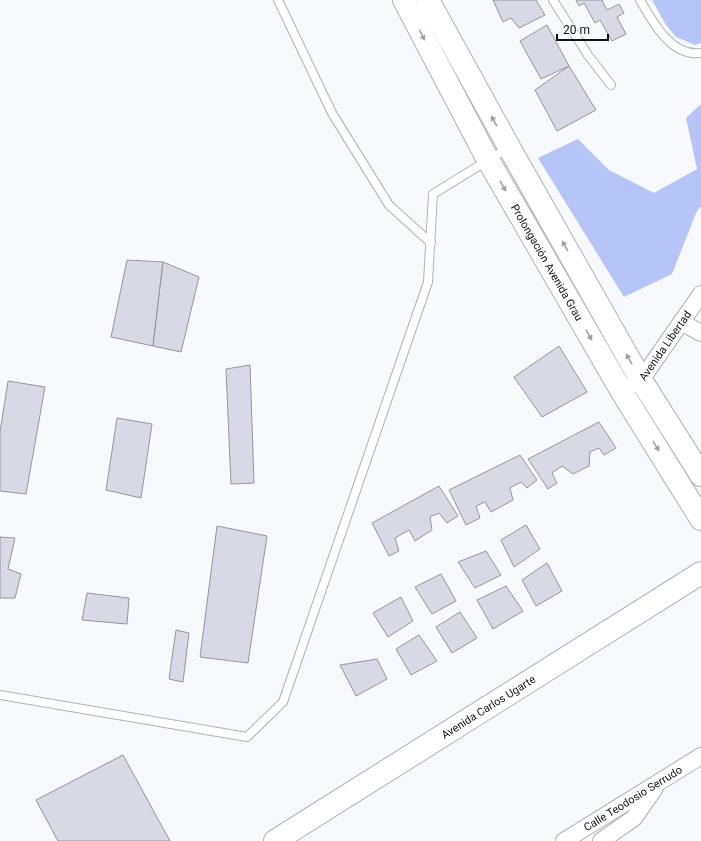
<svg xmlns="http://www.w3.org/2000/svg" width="701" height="841" font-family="Roboto,sans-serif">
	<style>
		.green { fill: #b7c4f7 }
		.building { fill: #d7dae4; stroke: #93969f }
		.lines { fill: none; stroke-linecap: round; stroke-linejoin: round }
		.lane-casing { stroke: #aeb1bb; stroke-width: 10 }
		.street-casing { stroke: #aeb1bb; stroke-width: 18 }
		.secondary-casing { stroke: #aeb1bb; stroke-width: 24 }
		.highway-casing { stroke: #aeb1bb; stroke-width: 24 }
		.lane { stroke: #fff; stroke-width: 8 }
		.street { stroke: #fff; stroke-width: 16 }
		.secondary { stroke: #fff; stroke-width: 22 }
		.highway { stroke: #fff; stroke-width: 22 }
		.oneway { fill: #a0a0a1 }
		.labels { text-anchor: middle; stroke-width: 3; stroke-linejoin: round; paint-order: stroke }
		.street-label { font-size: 11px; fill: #111215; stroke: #f8f9fd }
	</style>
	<rect width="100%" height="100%" fill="#f8f9fd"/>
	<!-- green -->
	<g class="green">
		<polygon points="652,0 701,0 701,43 695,45 676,37 666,25"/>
		<polygon points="701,104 701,206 696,213 672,274 624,297 538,158 578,139 609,170 654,193 697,169 686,118"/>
	</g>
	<!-- building -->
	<g class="building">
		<polygon points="493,0 536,0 545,15 519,28 511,18 503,22"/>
		<polygon points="576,0 603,0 602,1 607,10 619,4 624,13 617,17 626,34 612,41 600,20 595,23 584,3 579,6"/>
		<polygon points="547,25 569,66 541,79 520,41"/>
		<polygon points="569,66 596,110 557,131 535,90"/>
		<polygon points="127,260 163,262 153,346 111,337"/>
		<polygon points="163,262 199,277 181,352 153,346"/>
		<polygon points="559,346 587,392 542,417 514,377"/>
		<polygon points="250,365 254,483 231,484 226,369"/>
		<polygon points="8,381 45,387 26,494 0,491 0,432"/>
		<polygon points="117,418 152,424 141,498 106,490"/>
		<polygon points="599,422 616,448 604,455 599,448 590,452 589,466 573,474 562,466 552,473 557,483 548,489 528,459"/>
		<polygon points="520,455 537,480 527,488 521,482 510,488 513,500 491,512 485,502 476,506 480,518 466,525 449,490"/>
		<polygon points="439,486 458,516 447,523 439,513 430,517 432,530 415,541 409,530 395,538 399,551 389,556 372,523"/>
		<polygon points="526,525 540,549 514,567 501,540"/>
		<polygon points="217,526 267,536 248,663 200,657"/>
		<polygon points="0,537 15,538 8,569 21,574 15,598 0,598"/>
		<polygon points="486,551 501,575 475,588 458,562"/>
		<polygon points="547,563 562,591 536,606 522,580"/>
		<polygon points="441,574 456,601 432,614 415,587"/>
		<polygon points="506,586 523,611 493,629 477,600"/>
		<polygon points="87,593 129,598 127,624 82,620"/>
		<polygon points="401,597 413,621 388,637 373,613"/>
		<polygon points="460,612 477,638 452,653 436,627"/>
		<polygon points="176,630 189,633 183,682 169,679"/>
		<polygon points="419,635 437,661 411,675 396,649"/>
		<polygon points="377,659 387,679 356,696 340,665"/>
		<polygon points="123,755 170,841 58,841 36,800"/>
	</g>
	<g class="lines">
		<!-- lane casing -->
		<g class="lane-casing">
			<g id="lane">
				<polyline points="278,0 332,113 389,205 431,243"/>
				<polyline points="553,0 588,55 611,85"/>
				<path d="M 640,0 C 653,22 671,57 701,53"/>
				<polyline points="0,695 247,737 283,702 428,282 433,194 508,148"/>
			</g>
		</g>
		<!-- street casing -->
		<g class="street-casing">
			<g id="street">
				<polyline points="681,322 701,333"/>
				<path id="s1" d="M 634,384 L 641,380 L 701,294"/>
				<path id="s2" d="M 564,841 L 701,756"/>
				<polyline points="601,841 634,818 655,788"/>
			</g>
		</g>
		<!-- secondary casing -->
		<g class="secondary-casing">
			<g id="secondary">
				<path id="s3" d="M 275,841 L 701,573"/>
			</g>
		</g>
		<!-- highway casing -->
		<g class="highway-casing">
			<g id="highway">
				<path id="s4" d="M 404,0 L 488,160 L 622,392 L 701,519"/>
				<polyline points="428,0 509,147 641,380 701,475"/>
			</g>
		</g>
		<!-- lane -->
		<use href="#lane" class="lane"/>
		<!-- street -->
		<use href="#street" class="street"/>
		<!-- secondary -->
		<use href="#secondary" class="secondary"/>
		<!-- highway -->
		<use href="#highway" class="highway"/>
	</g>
	<!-- one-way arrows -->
	<defs><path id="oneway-solid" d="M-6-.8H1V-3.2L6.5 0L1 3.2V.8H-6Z"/></defs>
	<g class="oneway">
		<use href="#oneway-solid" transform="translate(422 35) rotate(62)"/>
		<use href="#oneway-solid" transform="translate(494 121) rotate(-119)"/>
		<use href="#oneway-solid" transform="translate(503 186) rotate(60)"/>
		<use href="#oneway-solid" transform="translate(565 246) rotate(-120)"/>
		<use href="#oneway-solid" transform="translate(589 335) rotate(60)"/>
		<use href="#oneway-solid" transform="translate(629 359) rotate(-120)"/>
		<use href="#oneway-solid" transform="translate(656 446) rotate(58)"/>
	</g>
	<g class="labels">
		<!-- street labels -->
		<g class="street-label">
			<text dy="4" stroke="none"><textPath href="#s4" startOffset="299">Prolongación Avenida Grau</textPath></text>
			<text dy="4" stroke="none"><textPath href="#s1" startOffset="50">Avenida Libertad</textPath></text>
			<text dy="4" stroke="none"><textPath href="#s3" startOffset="252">Avenida Carlos Ugarte</textPath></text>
			<text dy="4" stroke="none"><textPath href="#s2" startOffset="81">Calle Teodosio Serrudo</textPath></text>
		</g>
	</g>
	<!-- scale -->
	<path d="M557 34v6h51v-6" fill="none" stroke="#111215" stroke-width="2"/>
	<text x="563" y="34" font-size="12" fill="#111215" stroke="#f8f9fd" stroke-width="3" paint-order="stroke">20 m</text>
</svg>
